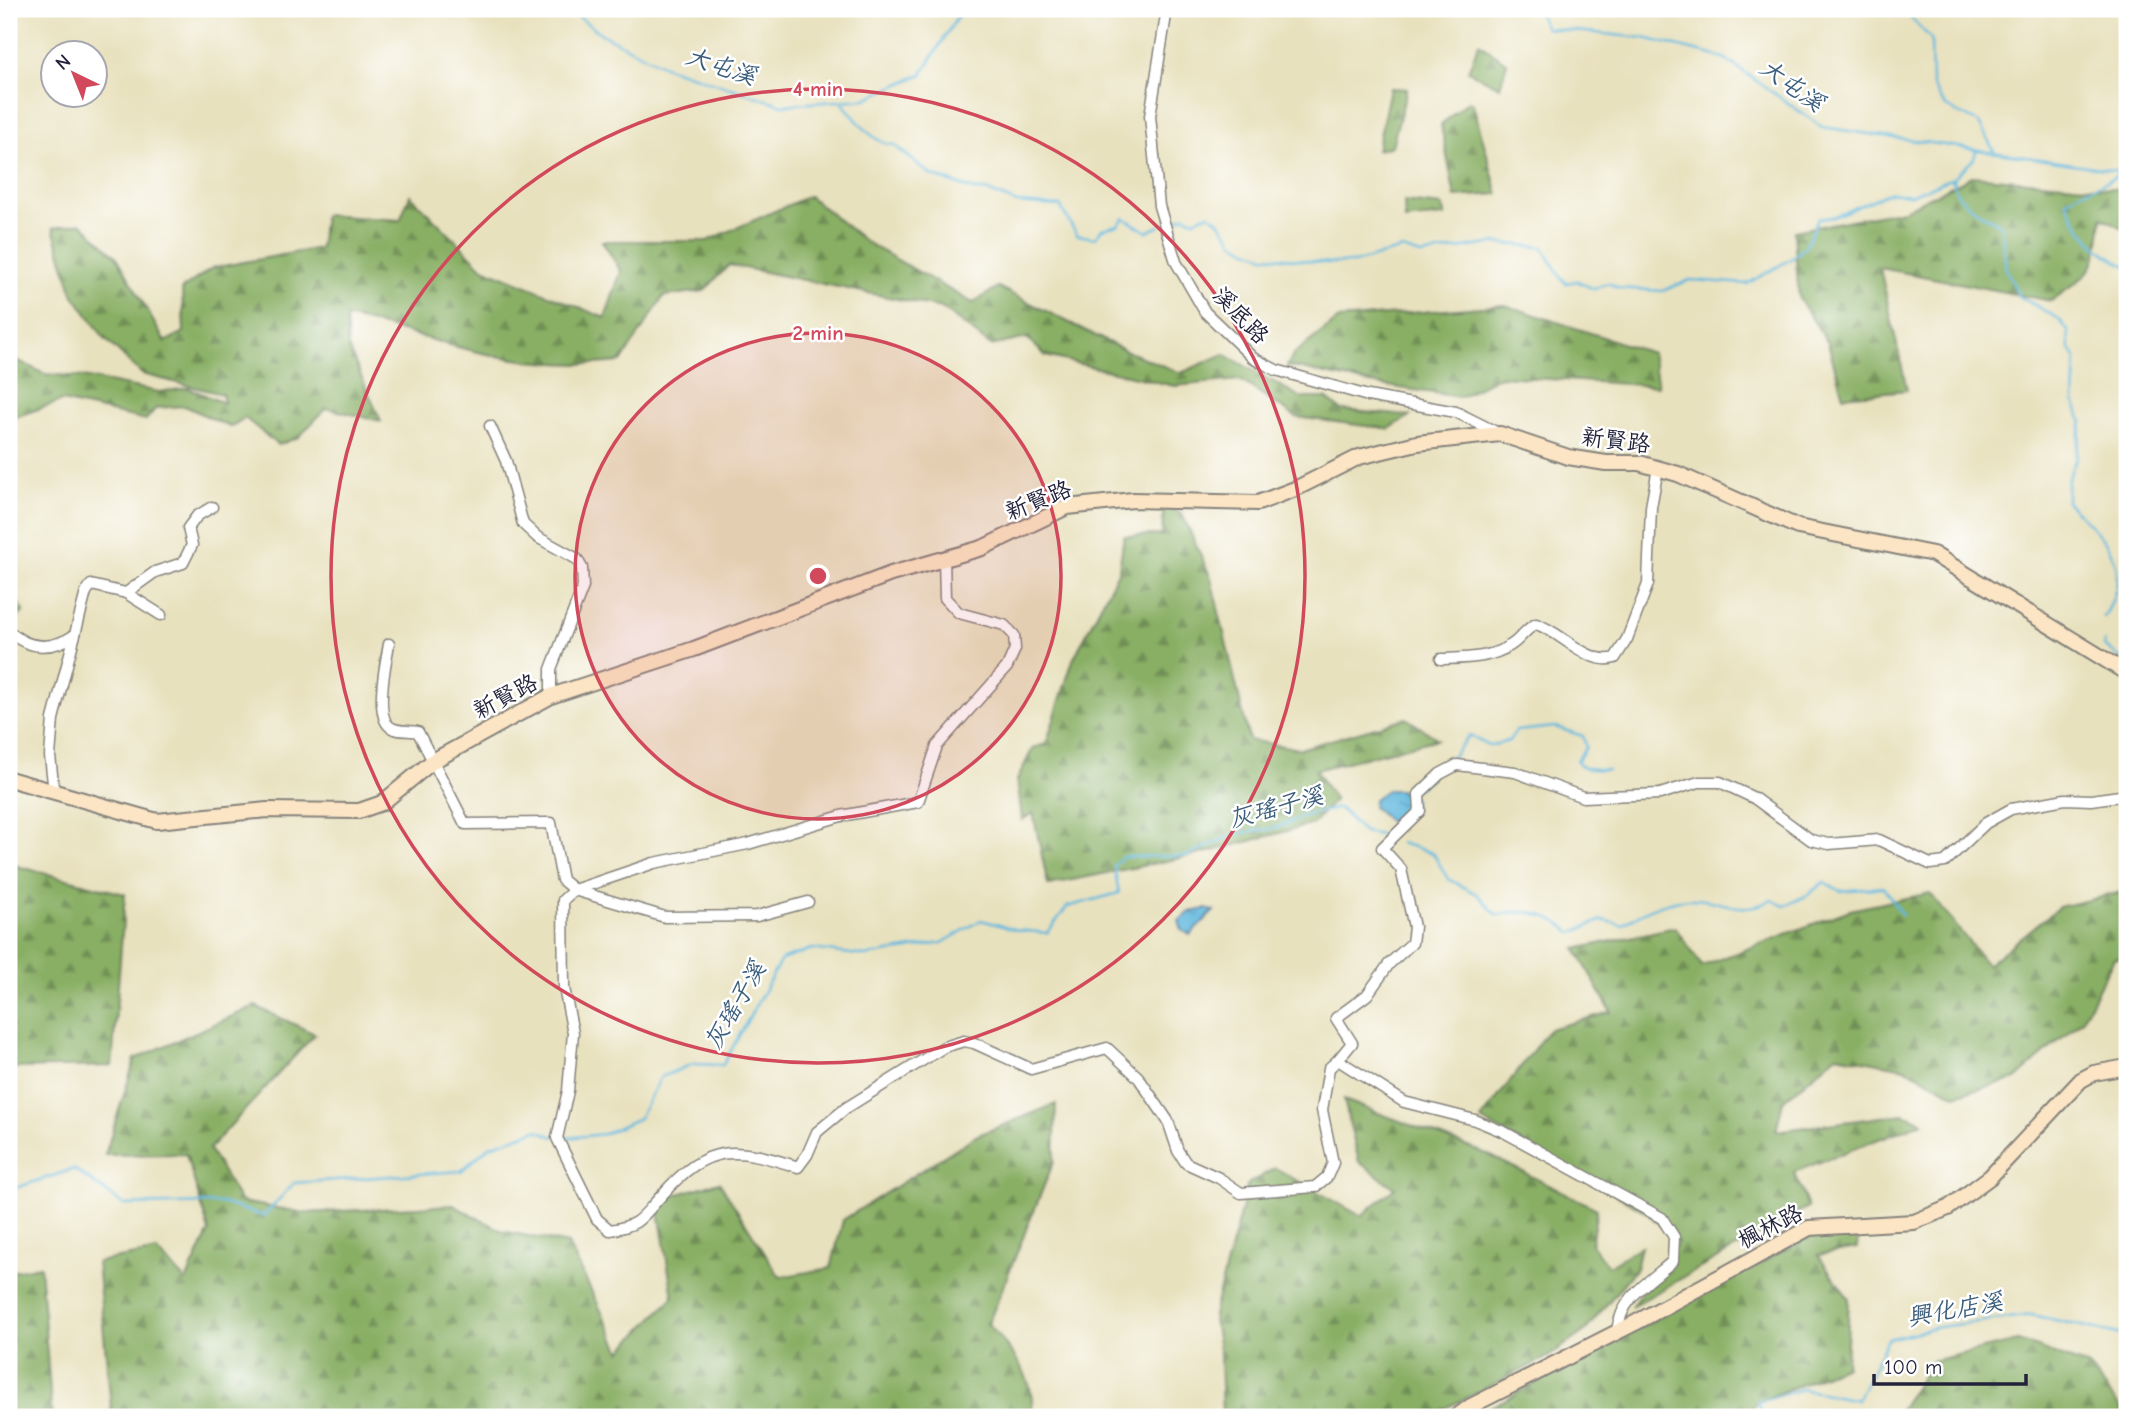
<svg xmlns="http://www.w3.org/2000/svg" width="2136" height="1426" font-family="'Comic Neue','LXGW WenKai TC',sans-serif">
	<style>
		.forest { fill: url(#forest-firs); stroke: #556850; stroke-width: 2 }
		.water { fill: url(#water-ripples); stroke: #426d8c; stroke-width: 2 }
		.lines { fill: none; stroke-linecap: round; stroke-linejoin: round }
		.stream { stroke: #61b8de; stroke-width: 2.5 }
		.street-casing { stroke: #85827c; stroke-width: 13 }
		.secondary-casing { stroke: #85827c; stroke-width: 18 }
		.street { stroke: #fff; stroke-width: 10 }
		.secondary { stroke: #fce5c4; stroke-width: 14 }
		.ring { fill: none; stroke: #d1495b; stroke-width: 3.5 }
		.labels { text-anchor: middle; stroke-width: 5; stroke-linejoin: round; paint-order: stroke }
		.street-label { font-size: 23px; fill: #22223b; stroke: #fff }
		.water-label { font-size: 24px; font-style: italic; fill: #3b5e7c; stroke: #fff }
		.centre { fill: #d1495b; stroke: #fff; stroke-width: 3.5 }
		.ring-label { font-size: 21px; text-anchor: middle; font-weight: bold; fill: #d1495b; stroke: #fff; stroke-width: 5; stroke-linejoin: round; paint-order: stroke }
	</style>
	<defs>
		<pattern id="forest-firs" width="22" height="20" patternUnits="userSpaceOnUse" patternTransform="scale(1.75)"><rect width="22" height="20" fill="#88af64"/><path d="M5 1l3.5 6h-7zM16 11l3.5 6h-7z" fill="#6f8e54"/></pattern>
		<pattern id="water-ripples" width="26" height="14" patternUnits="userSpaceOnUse" patternTransform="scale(1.75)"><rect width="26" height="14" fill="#61b8de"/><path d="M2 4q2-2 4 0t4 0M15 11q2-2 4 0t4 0" fill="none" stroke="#5095b5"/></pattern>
	</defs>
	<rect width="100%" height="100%" fill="#fff"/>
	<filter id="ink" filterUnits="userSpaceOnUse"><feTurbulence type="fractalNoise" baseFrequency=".0143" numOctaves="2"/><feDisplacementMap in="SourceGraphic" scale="14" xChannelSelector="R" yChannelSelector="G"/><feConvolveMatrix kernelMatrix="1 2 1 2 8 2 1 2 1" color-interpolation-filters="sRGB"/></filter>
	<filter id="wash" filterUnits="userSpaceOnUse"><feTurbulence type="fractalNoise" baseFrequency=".00686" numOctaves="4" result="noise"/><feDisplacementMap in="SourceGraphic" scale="28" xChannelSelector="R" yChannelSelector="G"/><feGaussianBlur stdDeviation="1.57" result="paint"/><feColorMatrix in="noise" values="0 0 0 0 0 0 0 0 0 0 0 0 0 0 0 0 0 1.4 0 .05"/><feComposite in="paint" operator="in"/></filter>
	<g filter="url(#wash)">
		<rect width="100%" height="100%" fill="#e8e1bd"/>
		<!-- forest -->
		<g class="forest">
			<polygon points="1479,43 1507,63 1500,87 1468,71"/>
			<polygon points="1390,88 1407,89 1392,146 1377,150"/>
			<polygon points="1468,101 1473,104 1498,194 1455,197 1441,125"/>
			<path d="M 1972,176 L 2119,189 L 2127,194 L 2127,231 L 2102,217 C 2097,269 2095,270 2051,301 L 1880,268 L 1907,390 L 1843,396 L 1828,343 L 1799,299 L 1794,231 L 1904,210 Z"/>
			<path d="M 410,195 L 483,268 L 605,318 L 621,271 L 602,241 L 707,241 L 809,196 L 866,242 L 973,303 L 998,287 L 1124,350 L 1181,373 L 1224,354 L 1302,398 L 1326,398 L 1341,410 L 1410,416 L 1389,429 L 1296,417 L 1240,380 L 1174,386 L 1046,356 L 1027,338 L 991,346 L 942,308 L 729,265 L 704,291 L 664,296 L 621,362 C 571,367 515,362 466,349 C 425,339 387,325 346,317 L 348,347 L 381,421 L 326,408 L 299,437 L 278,445 L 245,418 L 230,427 L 185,406 L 156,408 L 146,420 L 62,401 L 9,419 L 9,356 L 45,374 L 83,377 L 159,392 L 188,388 L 224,403 L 222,394 L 142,374 L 105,339 L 73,294 L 53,228 L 81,223 L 117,257 L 165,342 L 184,332 L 182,289 L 212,268 L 320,248 L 324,215 L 400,220 Z"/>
			<polygon points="1404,202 1442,206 1445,216 1405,220"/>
			<polygon points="1505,305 1652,353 1658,386 1500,376 1460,397 1380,385 1287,366 1295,353 1339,319"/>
			<polygon points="1164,507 1182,514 1211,578 1249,740 1300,749 1406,718 1438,739 1315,770 1335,800 1313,824 1205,853 1048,885 1033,813 1022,820 1017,780 1033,748 1046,744 1073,660 1119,570 1124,536 1162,535"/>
			<polygon points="9,591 24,611 12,624 9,621"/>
			<polygon points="9,864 125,894 112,1066 9,1068"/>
			<polygon points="2127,891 2127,957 2114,958 2082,1020 2016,1079 1955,1095 1905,1068 1837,1055 1783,1101 1776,1131 1904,1114 1923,1122 1794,1172 1808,1207 1631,1307 1678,1242 1645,1211 1481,1120 1549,1029 1611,1012 1576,949 1675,927 1702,966 1850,910 1930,893 1987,965 2059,907"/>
			<path d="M 255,1006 L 315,1034 L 209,1149 L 241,1202 L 305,1213 L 453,1205 L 503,1231 L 568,1244 L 621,1351 L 673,1297 L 657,1200 L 719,1182 L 780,1277 L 831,1268 L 843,1220 L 976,1136 L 1056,1104 L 1054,1161 L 988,1324 C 1010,1349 1039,1381 1031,1417 L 112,1417 L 97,1262 L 157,1251 L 186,1281 L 209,1231 L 186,1154 L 105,1155 L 135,1059 Z"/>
			<polygon points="1344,1100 1487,1154 1597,1209 1591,1244 1608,1266 1641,1246 1636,1268 1586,1330 1548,1357 1428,1417 1222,1417 1220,1355 1213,1315 1248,1184 1275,1168 1361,1216 1395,1188 1359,1162"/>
			<polygon points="1883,1228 1858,1238 1857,1248 1818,1255 1849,1299 1846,1366 1758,1402 1745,1417 1472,1417 1815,1234"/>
			<polygon points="40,1266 52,1417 9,1417 9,1272"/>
			<polygon points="2018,1341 2088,1366 2124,1412 2122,1417 1895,1417 1932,1361"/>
		</g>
		<!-- water -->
		<g class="water">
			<polygon points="1387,790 1400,790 1408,797 1409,804 1391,823 1373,807 1374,799"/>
			<polygon points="1205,909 1214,911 1190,935 1182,930 1179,921 1190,912"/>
		</g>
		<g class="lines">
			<!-- stream -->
			<g class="stream">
				<polyline points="568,9 603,35 666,67 783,105 865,99 922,74 962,9"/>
				<polyline points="1536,9 1546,28 1644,38 1724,58 1822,127 2127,172"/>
				<polyline points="1624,9 1635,9"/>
				<polyline points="1903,9 1931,39 1932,85 1946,107 1979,123 1995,153"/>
				<path d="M 841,101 C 854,116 873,145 894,145 L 931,175 L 974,190 L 985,190 L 1017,203 L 1060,206 L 1077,235 L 1095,238 L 1102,229 L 1118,225 L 1124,218 L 1147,232 L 1160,226"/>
				<path d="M 1976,150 L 1974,159 L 1953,178 C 1954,204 1981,212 2001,225 L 2006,269 L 2019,296 L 2059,319 L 2068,331 L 2069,347 L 2076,359 L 2074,402 L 2082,421 L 2076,458 L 2067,482 L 2067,503 C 2105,538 2136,565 2104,617"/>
				<path d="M 2122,171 C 2106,186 2084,188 2066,201 C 2079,231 2097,253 2127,266"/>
				<path d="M 1166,223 L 1185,216 L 1194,220 L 1209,214 L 1218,220 L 1234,242 L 1248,250 L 1265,256 L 1329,263 L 1354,263 L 1402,249 L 1421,255 L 1495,243 L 1542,247 C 1552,259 1555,272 1566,283 L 1577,281 L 1594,289 L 1608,283 L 1619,288 L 1662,291 L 1690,280 L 1747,284 L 1791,259 L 1805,247 L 1818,219 L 1833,217 L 1891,192 L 1910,195 L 1953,178"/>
				<polyline points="2104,642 2104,646 2127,663"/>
				<path d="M 1440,769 C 1454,759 1458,747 1470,735 L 1489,746 L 1509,741 L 1516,731 L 1555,727 L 1583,736 L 1586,747 L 1577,761 L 1583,768 L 1608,770"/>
				<polyline points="1419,788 1434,773"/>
				<polyline points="1387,834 1412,812 1414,797"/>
				<path d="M 1400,843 L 1433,853 L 1448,879 L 1477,894 L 1497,915 C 1527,908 1549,913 1572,933 L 1602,920 L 1622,925 C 1642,912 1663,901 1688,899 C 1722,897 1736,918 1772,900 L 1784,906 L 1808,895 L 1824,882 L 1840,891 L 1884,887 L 1902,915"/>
				<polyline points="566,1138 604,1134 639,1118 661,1077 693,1064 723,1065 781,960 812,949 866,956 942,943 981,920 1017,930 1047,933 1067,907 1119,893 1114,866 1122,857 1188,856 1234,834 1276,828 1304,816 1339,808 1364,832 1387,836"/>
				<polyline points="9,1190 74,1169 124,1205 222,1203 264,1216 294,1183 461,1171 490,1146 537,1130 554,1137"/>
				<polyline points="1764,1417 1758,1402 1802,1389 1857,1400 1888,1339 1938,1327 2032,1315 2127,1336"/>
			</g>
		</g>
	</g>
	<g filter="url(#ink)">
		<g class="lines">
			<!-- street casing -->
			<g class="street-casing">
				<g id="street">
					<polyline points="1167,9 1150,116 1159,206 1176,262 1205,312 1253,358 1276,370 1368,396 1456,412 1500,434"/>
					<polyline points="2125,9 2127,10"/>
					<polyline points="490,426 506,461 523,524 537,537 577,559 582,568 583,587 551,669 551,696"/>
					<path d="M 944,558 L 945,598 L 959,613 L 1004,625 L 1014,635 L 1015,649 L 1007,667 L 937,746 L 918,802 L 841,816 L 748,844 L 654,863 L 574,890 L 563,900 L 564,988 L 573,1033 L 568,1091 L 557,1138 L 597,1219 L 610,1230 C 641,1225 641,1218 662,1195 C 709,1142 735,1147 798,1167 L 807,1155 L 817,1132 L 846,1108 L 944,1047 L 964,1041 L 974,1043 L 1031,1069 L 1107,1048 L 1138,1077 L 1168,1121 L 1178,1151 L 1186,1163 L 1219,1178 L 1241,1193 L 1315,1187 L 1327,1177 L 1333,1163 L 1322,1110 L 1329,1068 L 1338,1060 L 1404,1102 L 1475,1120 L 1504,1132 L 1662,1218 L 1674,1237 L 1673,1261 C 1649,1282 1621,1297 1617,1331"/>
					<polyline points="126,593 161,615"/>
					<path d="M 9,631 C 29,650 52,650 75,635"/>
					<path d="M 389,644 C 386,661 373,719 392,728 C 399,732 410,730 418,732 L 465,824 L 551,823 L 562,880 L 574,890 L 665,917 L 757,916 L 808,902"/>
					<path d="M 1441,659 C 1466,658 1489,659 1511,645 C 1521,639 1525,629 1536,624 C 1562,632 1588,666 1615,658 L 1627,639 L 1648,584 L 1651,507 L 1658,468"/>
					<polyline points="54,792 50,756 53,719 86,592 91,585 126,593 155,572 183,563 192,545 188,528 197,516 212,507"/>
					<polyline points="1338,1060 1352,1043 1336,1018 1367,995 1389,964 1412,943 1414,927 1401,869 1382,848 1420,811 1419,794 1440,774 1457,765 1515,772 1583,797 1660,794 1699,782 1720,782 1754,798 1811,840 1829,844 1879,840 1930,864 1945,862 1986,823 2011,809 2065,799 2091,800 2127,795"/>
				</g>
			</g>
			<!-- secondary casing -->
			<g class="secondary-casing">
				<g id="secondary">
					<polyline points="9,779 157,821 267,810 359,811 382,803 433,761 551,696 694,649 891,574 982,548 1067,507 1133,500 1258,503 1295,489 1359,457 1417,443 1500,434 1568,457 1606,463 1639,463 1678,474 1798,527 1933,554 2127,673"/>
					<polyline points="1456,1417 1471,1406 1635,1323 1809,1228 1914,1222 1948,1208 1990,1177 2081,1080 2094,1073 2127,1067"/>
				</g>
			</g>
			<!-- street -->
			<use href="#street" class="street"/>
			<!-- secondary -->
			<use href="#secondary" class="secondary"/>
		</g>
	</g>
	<!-- distance rings -->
	<circle cx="818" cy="576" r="243" fill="#d1495b" fill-opacity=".12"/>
	<g class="ring">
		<circle cx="818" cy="576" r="243"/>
		<circle cx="818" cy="576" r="487"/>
	</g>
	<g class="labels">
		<!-- street labels -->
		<g class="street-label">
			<text transform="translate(1241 315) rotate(46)" y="8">溪底路</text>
			<text transform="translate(1616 440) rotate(7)" y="8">新賢路</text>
			<text transform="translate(1038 500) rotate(-22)" y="8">新賢路</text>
			<text transform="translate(505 696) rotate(-28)" y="8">新賢路</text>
			<text transform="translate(1770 1226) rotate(-27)" y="8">楓林路</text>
		</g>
		<!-- water labels -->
		<g class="water-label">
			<text transform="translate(721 66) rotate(18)" y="8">大屯溪</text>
			<text transform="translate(1792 85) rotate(35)" y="8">大屯溪</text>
			<text transform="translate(1276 807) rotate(-15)" y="8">灰瑤子溪</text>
			<text transform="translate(735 1005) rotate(-60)" y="8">灰瑤子溪</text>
			<text transform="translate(1955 1309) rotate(-10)" y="8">興化店溪</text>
		</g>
	</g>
	<circle cx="818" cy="576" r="10" class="centre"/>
	<g class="ring-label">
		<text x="818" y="96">4 min</text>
		<text x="818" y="340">2 min</text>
	</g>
	<!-- margin -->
	<rect width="2136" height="1426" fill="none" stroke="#fff" stroke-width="35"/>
	<!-- north arrow -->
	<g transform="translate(74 74) rotate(317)"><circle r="33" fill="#ffffff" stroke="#a7a7b1" stroke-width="2"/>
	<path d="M0-5L12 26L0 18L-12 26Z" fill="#d1495b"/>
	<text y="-10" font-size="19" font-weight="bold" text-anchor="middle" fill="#22223b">N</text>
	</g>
	<!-- scale -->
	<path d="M1874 1374v10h152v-10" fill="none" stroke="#22223b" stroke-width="3.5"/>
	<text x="1884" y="1374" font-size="21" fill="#22223b" stroke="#ffffff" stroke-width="5" paint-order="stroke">100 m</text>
</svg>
